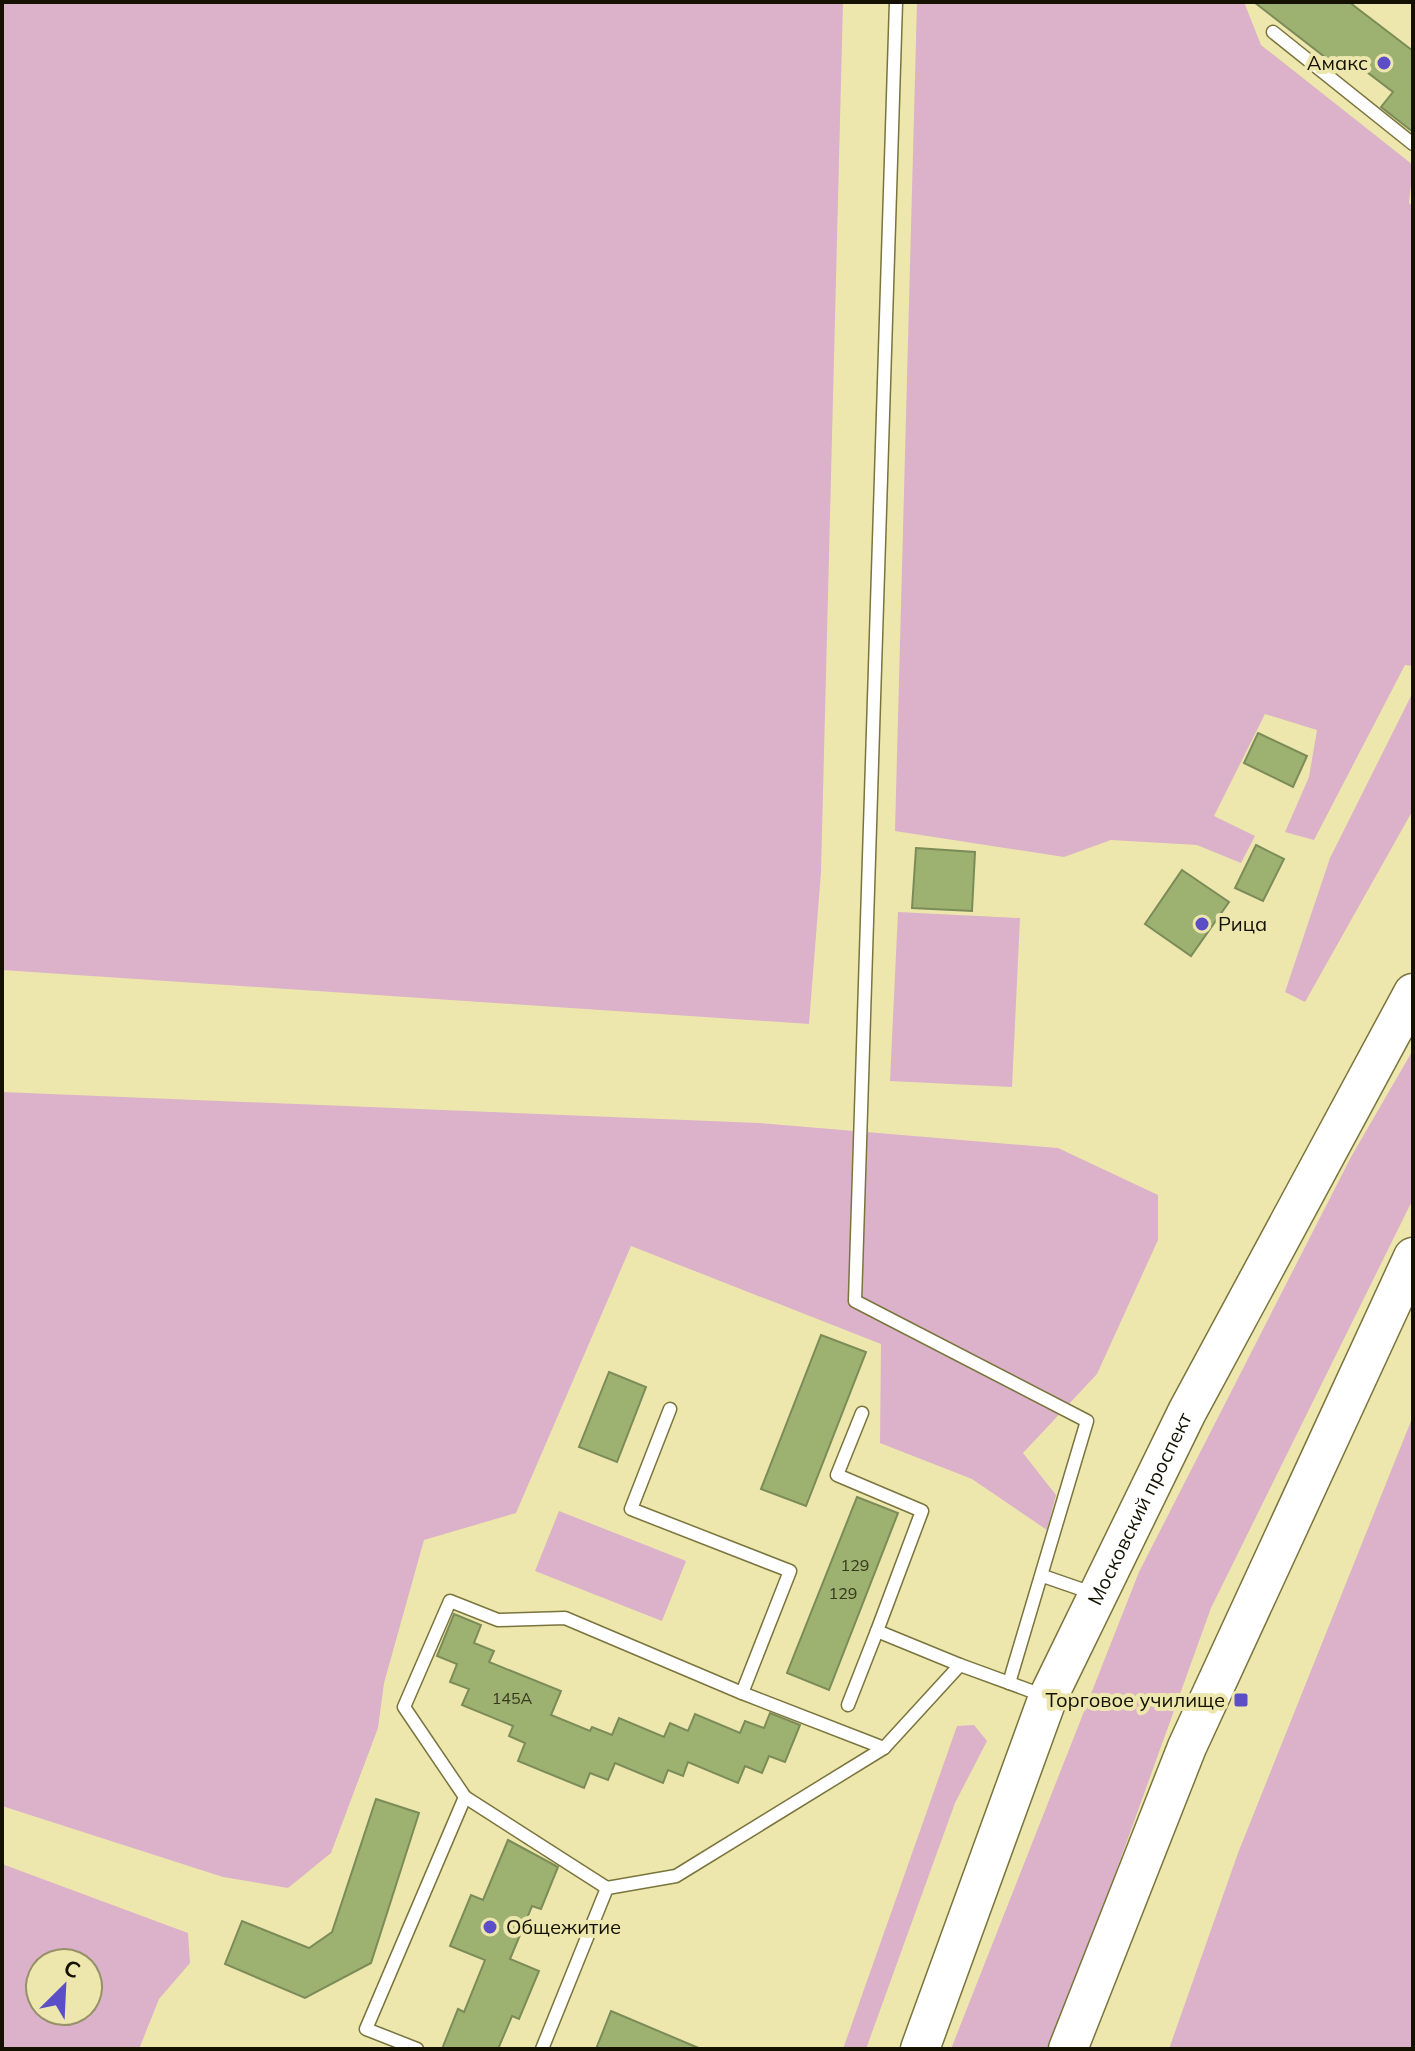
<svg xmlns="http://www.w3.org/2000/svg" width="1415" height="2051" font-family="Mulish,sans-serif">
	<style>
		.green { fill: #dbb2ca; fill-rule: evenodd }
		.building { fill: #9db170; stroke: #7c8c58; stroke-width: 2 }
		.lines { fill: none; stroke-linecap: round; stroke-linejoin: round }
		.lane-casing { stroke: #7a743d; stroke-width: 15 }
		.primary-casing { stroke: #7a743d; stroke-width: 41 }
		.lane { stroke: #fff; stroke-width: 12 }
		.primary { stroke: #fff; stroke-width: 38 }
		.poi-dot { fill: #5b4ec6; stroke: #ede7ad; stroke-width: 3 }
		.labels { text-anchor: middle; stroke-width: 8; stroke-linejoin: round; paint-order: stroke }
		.number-label { font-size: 16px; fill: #36391c }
		.poi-label { font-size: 20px; fill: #141100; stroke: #ede7ad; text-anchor: end }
		.street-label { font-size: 20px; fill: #141100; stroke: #ede7ad }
	</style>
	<rect width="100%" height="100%" fill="#ede7ad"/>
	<!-- green -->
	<g class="green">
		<polygon points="2,2 843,2 821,872 809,1024 2,970"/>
		<polygon points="917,2 1244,2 1261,45 1413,165 1409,203 1413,206 1413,666 1405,665 1314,840 1285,832 1309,777 1317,730 1265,714 1214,816 1255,836 1241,863 1197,845 1111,840 1064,857 895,831"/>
		<polygon points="1413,692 1413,810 1305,1002 1285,992 1330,858"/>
		<polygon points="898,912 1020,918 1012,1087 890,1081"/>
		<polygon points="1413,1050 1413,1199 1211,1608 1052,2049 951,2049 1139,1572 1351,1157"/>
		<polygon points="2,1092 759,1123 1058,1148 1158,1195 1158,1240 1097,1374 1023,1453 1056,1495 1047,1530 972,1479 880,1443 881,1344 631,1246 516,1513 424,1540 384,1683 378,1728 331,1853 288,1888 223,1877 2,1806"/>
		<polygon points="1413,1416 1413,2049 1169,2049 1238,1853"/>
		<polygon points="559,1511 686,1561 662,1621 535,1571"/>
		<polygon points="974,1725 987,1741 955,1803 866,2049 843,2049 957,1726"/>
		<path d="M 2,1864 L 188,1933 L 190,1963 L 159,1999 L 139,2049 L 2,2049 ZM 40,1963 L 88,1963 L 88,2011 L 40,2011 Z"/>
	</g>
	<!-- building -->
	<g class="building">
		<polygon points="1254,2 1349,2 1413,51 1413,132 1381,107 1393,92 1347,57 1339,68"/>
		<polygon points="1258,733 1307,756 1293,787 1244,763"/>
		<polygon points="1256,845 1284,859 1263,901 1235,888"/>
		<polygon points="916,848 975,852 972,911 912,908"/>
		<polygon points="1182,870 1229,902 1191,956 1145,924"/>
		<polygon points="821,1335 866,1352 806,1506 761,1489"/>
		<polygon points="609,1372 646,1387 617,1462 579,1447"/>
		<polygon points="857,1497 898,1513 829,1690 787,1673"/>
		<polygon points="454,1614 481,1625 474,1643 494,1651 489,1662 561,1691 551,1715 590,1731 592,1727 612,1735 619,1718 664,1737 670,1723 688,1731 695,1714 740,1733 745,1721 764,1728 770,1713 800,1725 785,1762 769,1756 762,1773 745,1766 738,1783 688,1762 683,1776 668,1770 663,1783 615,1763 608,1780 590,1773 584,1788 518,1761 525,1743 509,1736 513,1726 462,1705 469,1689 450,1682 457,1664 437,1656"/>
		<polygon points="376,1799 419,1813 371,1963 305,1998 225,1964 242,1921 309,1948 332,1932"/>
		<polygon points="508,1840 558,1867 541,1909 532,1906 510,1959 539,1971 519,2019 512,2016 498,2049 442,2049 458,2009 464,2012 485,1960 450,1946 471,1895 483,1900"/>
		<polygon points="611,2011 701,2049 596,2049"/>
	</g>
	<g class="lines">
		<!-- lane casing -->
		<g class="lane-casing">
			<g id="lane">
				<polyline points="896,2 855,1301 1087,1421 1009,1683"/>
				<polyline points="1273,32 1413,144"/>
				<polyline points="670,1409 631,1509 790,1571 742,1693 884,1748"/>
				<polyline points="862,1413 837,1475 922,1511 877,1631 960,1665"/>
				<polyline points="1043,1576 1095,1594"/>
				<polyline points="848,1705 877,1631"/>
				<polyline points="465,1797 607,1888"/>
				<polyline points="417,2049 366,2029 465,1797 404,1707 450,1601 498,1620 565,1618 742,1693"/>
				<polyline points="542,2049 607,1888 676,1876 884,1748 960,1665 1042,1695"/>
			</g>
		</g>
		<!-- primary casing -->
		<g class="primary-casing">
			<g id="primary">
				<path id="s1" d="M 920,2049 L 1048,1697 L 1187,1412 L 1413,993"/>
				<polyline points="1068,2049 1187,1747 1413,1257"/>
			</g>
		</g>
		<!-- lane -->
		<use href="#lane" class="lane"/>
		<!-- primary -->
		<use href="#primary" class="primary"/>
	</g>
	<!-- markers -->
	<g class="poi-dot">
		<circle cx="1384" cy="63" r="8"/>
		<circle cx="1202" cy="924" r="8"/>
		<rect x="1233" y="1692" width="16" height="16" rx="4"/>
		<circle cx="490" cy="1927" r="8"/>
	</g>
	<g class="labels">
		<!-- number labels -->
		<g class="number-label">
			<text x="855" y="1571">129</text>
			<text x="843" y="1599">129</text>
			<text x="512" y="1704">145А</text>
		</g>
		<!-- poi labels -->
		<g class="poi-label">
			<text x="1368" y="70">Амакс</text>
			<text x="1218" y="931" text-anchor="start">Рица</text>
			<text x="1225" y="1707">Торговое училище</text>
			<text x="506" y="1934" text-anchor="start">Общежитие</text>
		</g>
		<!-- street labels -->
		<g class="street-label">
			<text dy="7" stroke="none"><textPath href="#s1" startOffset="584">Московский проспект</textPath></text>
		</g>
	</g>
	<!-- border -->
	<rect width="1415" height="2051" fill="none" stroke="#141100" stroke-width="8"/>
	<!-- north arrow -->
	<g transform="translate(64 1987) rotate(24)"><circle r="38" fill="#ede7ad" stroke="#969168" stroke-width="2"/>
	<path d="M0-6L14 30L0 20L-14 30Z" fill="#5b4ec6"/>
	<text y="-12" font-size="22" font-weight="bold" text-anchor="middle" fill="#141100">С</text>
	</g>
</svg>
